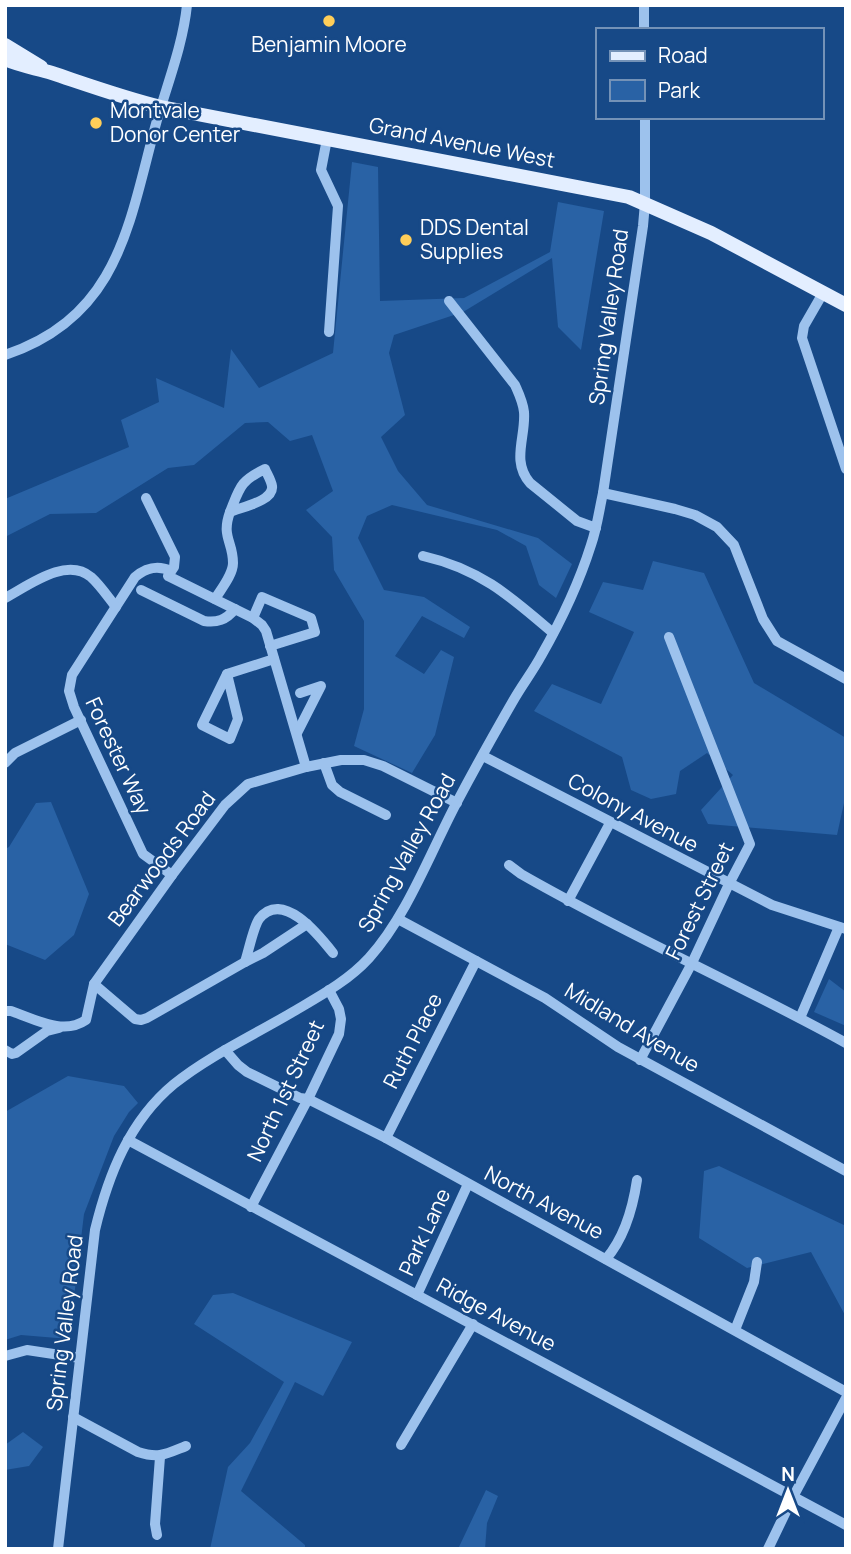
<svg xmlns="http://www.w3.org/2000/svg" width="851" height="1554" font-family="Manrope,sans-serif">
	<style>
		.green { fill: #2962a5 }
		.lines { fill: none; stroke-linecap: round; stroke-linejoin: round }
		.minor { stroke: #9dc2ed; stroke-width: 10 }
		.major { stroke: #e3eeff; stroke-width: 14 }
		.poi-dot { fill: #ffce59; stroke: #174987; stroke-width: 2.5 }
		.labels { text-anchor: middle; stroke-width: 5; stroke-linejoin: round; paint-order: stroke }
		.poi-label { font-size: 21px; fill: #fff; stroke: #174987; text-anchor: start }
		.street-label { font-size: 21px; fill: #fff; stroke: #174987 }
	</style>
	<rect width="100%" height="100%" fill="#174987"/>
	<!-- green -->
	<g class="green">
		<polygon points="352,162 378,167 380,301 464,298 550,252 558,202 604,211 581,350 558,327 552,258 463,312 394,335 389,353 405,415 381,437 398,471 427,505 538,538 572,564 556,598 539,585 526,546 497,530 392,505 367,516 358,538 384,590 424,597 470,627 464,638 422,616 395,656 424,674 441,650 454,657 435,735 412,773 354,746 364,709 364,621 334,570 332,537 306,510 333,491 312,435 290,441 268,422 245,423 194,465 168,468 96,513 50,514 5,537 5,499 129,447 121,420 159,402 156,378 224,408 231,349 259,388 333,353"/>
		<polygon points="653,561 704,573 754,683 846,738 846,794 837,835 708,824 701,810 733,775 707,753 680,771 676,794 651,799 631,790 622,757 534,711 552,684 601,704 634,632 589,612 603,582 643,590"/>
		<polygon points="51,802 89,894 74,935 45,960 5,944 5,849 9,847 36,803"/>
		<polygon points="829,979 846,992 846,1026 814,1012"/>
		<polygon points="68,1076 124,1086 138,1103 129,1112 114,1136 84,1214 69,1339 21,1335 5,1340 5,1112"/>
		<polygon points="719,1166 846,1226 846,1317 811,1252 747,1268 699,1238 704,1171"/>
		<polygon points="233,1293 352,1342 323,1396 295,1382 241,1491 305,1545 305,1549 210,1549 228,1467 250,1443 284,1382 194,1324 213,1295"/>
		<polygon points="23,1432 43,1447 29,1466 5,1470 5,1445"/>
		<polygon points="486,1490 498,1496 487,1523 485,1549 458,1549"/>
	</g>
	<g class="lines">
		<!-- minor -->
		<g class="minor">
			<polyline points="644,5 644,30"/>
			<polyline points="327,139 321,170 338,206 329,332"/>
			<polyline points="823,293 804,326 802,338 846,469"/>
			<path d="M 449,301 L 515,385 C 519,394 523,402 524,412 C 526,437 511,461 530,483 L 577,521 L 596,528"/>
			<path d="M 5,355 C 121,316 129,221 157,120 C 168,82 183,44 187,5"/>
			<path d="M 265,469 C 267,474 271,480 272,486 C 274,501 242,507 230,512 C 240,487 240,481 265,469 Z"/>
			<polyline points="603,493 675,509 695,515 717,527 734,545 763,619 777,641 846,679"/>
			<polyline points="146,498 175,557 174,567 168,576 253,618 262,625 266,631 306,767"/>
			<path d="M 423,556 C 480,569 510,596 553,633"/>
			<path d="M 171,571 C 158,565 147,567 135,577 L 72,675 L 69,691 L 74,707 L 143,854 L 172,875"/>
			<path d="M 141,590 L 204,621 C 217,623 226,620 235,609"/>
			<path d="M 5,598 C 28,586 66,556 91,577 C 100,585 108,597 116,607"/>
			<path d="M 215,599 C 221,589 233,575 233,563 C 233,541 221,537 230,512"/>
			<polyline points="253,618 262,597 311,618 315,632 270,646"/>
			<polygon points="227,674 238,719 230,739 202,725"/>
			<polyline points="227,674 274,659"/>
			<polyline points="297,733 321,686 300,693"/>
			<polyline points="483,756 772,905 846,929"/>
			<polyline points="5,763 15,753 81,720"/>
			<polyline points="324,763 332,785 340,792 386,815"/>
			<path d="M 509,865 L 521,874 C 627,935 739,984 846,1043"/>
			<polyline points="568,901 610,823"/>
			<polyline points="398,919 545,998 618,1047 846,1171"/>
			<path d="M 245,962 C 249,950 253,928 259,919 C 282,889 318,934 333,953"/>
			<polyline points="94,984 135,1019 141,1020 147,1018 245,962 263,953 307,924"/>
			<path d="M 5,1011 L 11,1011 C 35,1019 63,1036 86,1020 L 94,984 L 172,875 L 225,805 L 248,784 L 306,767 L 341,760 L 364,760 L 383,766 L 457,803"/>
			<polyline points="800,1018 839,927"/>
			<polyline points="5,1050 12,1054 16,1053 47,1031 59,1028"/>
			<polyline points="225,1050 238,1065 247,1072 300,1098 308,1099 386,1138 846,1392"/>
			<polyline points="640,1060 692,963 729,884 750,844 669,637"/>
			<polyline points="386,1138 476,961"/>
			<polyline points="128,1140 846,1525"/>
			<polyline points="251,1207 308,1099 339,1034 341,1019 339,1009 329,990"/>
			<path d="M 606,1259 C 624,1238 633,1207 637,1180"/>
			<polyline points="417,1295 468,1184"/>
			<polyline points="735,1330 754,1282 757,1262"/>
			<polyline points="5,1356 27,1350 80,1358"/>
			<path d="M 73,1417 L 138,1452 C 159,1459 166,1454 186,1446"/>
			<polyline points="401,1445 473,1324"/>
			<polyline points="157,1535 155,1524 160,1457"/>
			<path d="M 58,1549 L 95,1230 C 108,1176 129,1121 174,1084 C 209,1056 252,1036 291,1013 C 318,997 347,982 369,958 C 407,916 430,853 457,802 C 475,768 494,734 513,701 C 522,685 533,671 541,656 C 561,621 579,583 591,545 C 597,528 599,511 603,493 L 643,226 L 645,203 L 645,117"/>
			<polyline points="768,1549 793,1497 846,1398"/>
		</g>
		<!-- major -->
		<g class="major">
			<polyline points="5,45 41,67"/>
			<path d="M 5,59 C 20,66 36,68 52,73 C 88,85 124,98 161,107 L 629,197 L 711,233 L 846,305"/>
		</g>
	</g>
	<!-- markers -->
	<g class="poi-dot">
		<circle cx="329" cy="21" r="7"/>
		<circle cx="96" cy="123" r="7"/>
		<circle cx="406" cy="240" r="7"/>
	</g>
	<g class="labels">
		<!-- poi labels -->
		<g class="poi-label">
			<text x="329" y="52" text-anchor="middle">Benjamin Moore</text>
			<text x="110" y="118">Montvale<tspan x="110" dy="24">Donor Center</tspan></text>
			<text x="420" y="235">DDS Dental<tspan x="420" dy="24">Supplies</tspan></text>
		</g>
		<!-- street labels -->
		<g class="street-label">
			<text transform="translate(462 143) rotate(11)" y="7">Grand Avenue West</text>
			<text transform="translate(609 317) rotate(-82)" y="7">Spring Valley Road</text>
			<text transform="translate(118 756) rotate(65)" y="7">Forester Way</text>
			<text transform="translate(633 813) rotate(28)" y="7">Colony Avenue</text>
			<text transform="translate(407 853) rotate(-61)" y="7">Spring Valley Road</text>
			<text transform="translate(162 859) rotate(-53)" y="7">Bearwoods Road</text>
			<text transform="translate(700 901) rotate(-64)" y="7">Forest Street</text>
			<text transform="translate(632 1028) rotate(31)" y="7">Midland Avenue</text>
			<text transform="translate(413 1041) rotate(-63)" y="7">Ruth Place</text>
			<text transform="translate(286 1091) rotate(-65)" y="7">North 1st Street</text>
			<text transform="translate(544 1203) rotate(28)" y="7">North Avenue</text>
			<text transform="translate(425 1232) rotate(-65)" y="7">Park Lane</text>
			<text transform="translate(496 1315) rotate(28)" y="7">Ridge Avenue</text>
			<text transform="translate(65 1323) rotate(-83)" y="7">Spring Valley Road</text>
		</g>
	</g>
	<!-- border -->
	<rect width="851" height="1554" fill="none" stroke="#ffffff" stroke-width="14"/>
	<!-- legend -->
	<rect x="596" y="28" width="228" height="91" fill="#174987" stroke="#7492b7" stroke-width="2"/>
	<rect x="610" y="51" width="35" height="10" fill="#e3eeff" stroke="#7492b7" stroke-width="2"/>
	<text x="658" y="63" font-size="21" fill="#ffffff">Road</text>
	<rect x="610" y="80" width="35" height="21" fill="#2962a5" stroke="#7492b7" stroke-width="2"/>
	<text x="658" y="98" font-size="21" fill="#ffffff">Park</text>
	<!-- north arrow -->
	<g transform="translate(788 1491)" stroke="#174987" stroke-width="5" paint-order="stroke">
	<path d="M0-5L12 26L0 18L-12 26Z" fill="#ffffff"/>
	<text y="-10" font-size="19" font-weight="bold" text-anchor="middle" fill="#ffffff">N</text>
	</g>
</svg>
